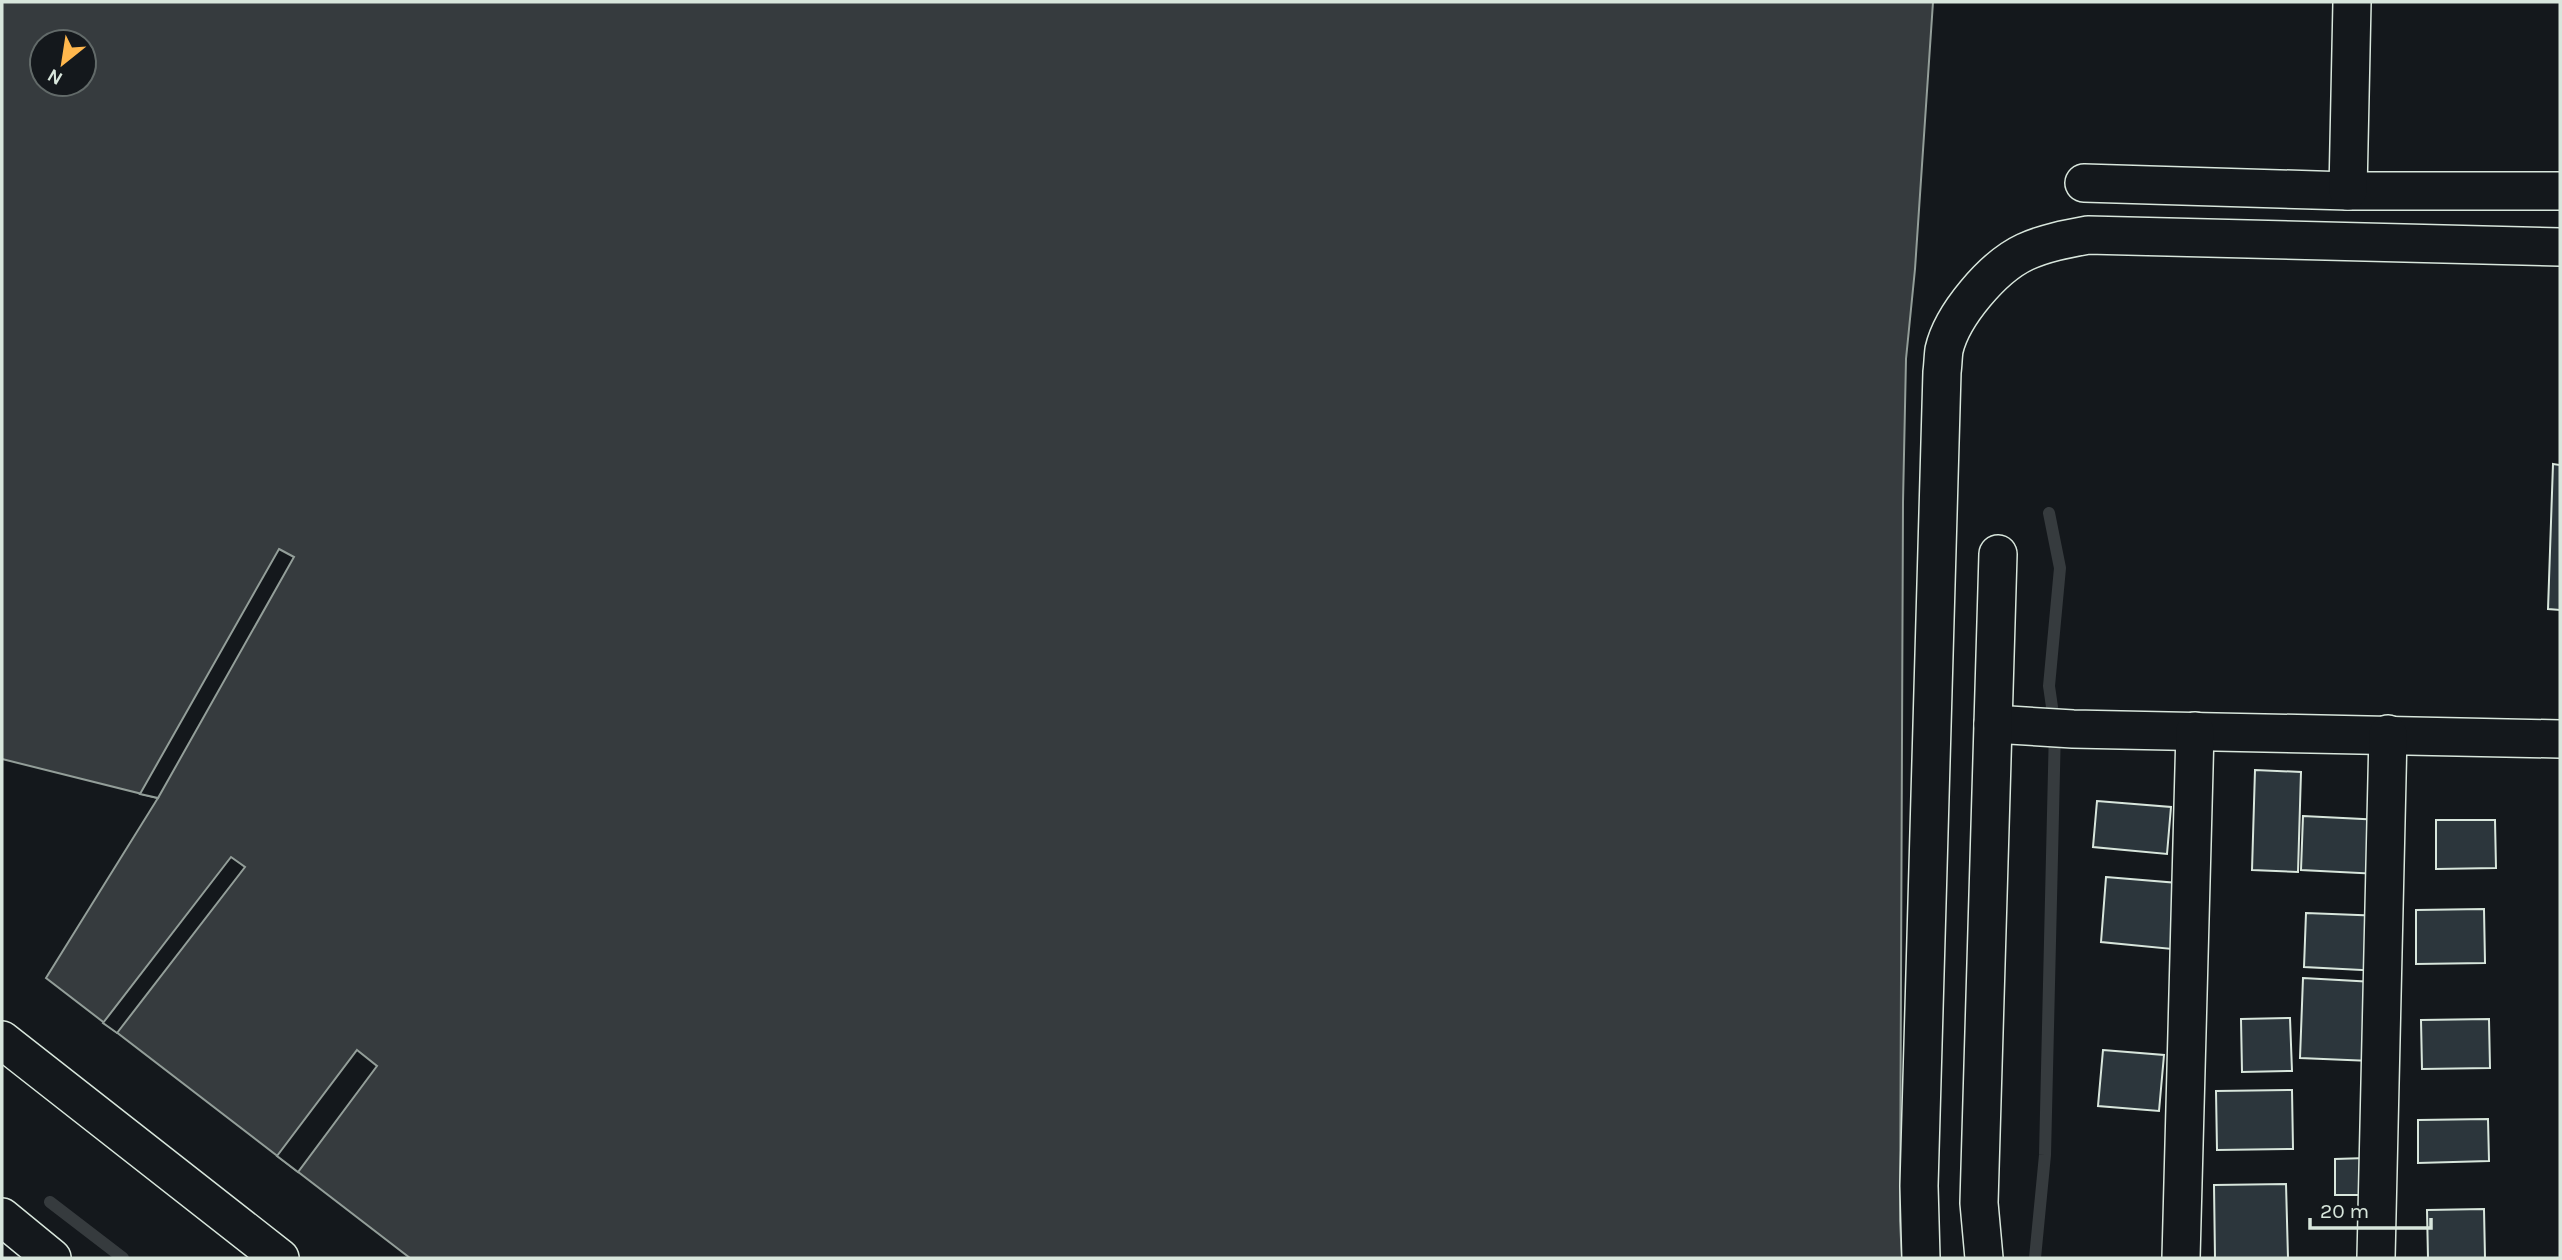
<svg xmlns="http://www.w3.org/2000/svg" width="2562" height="1260" font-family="Karla,sans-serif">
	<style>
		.water { fill: #363b3e; stroke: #939e99; stroke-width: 2; fill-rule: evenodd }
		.pier { fill: #14181c; stroke: #939e99; stroke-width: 2 }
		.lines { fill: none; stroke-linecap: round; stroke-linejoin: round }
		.stream { stroke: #363b3e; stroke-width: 12 }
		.building { fill: #2c363c; stroke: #d8e6dc; stroke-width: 2 }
		.minor-casing { stroke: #d8e6dc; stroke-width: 40 }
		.minor { stroke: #14181c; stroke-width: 37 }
	</style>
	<rect width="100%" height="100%" fill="#14181c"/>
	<!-- water -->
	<path class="water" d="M 2,2 L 1933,2 L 1915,269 L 1906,359 L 1903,502 L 1900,1221 L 1902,1258 L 410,1258 L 46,978 L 158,798 L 2,759 ZM 42,42 L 84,42 L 84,84 L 42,84 Z"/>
	<!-- pier -->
	<g class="pier">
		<polygon points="279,549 294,557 158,798 140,794"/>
		<polygon points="231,857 245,867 117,1033 103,1023"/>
		<polygon points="357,1050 377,1066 298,1172 277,1156"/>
	</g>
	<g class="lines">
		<!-- stream -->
		<g class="stream">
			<polyline points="50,1202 123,1258"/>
			<polyline points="2035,1258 2045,1155 2055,728 2049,686 2060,568 2049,513"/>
		</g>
	</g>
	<!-- building -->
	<g class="building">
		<polygon points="2553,464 2560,465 2560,610 2548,609"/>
		<polygon points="2255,770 2301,772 2298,872 2252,870"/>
		<polygon points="2097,801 2171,807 2167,854 2093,847"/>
		<polygon points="2303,816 2382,820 2379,874 2301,870"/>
		<polygon points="2436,820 2495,820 2496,868 2436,869"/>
		<polygon points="2106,877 2178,883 2172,949 2101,942"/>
		<polygon points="2484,909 2485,963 2416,964 2416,910"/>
		<polygon points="2306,913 2383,916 2381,971 2304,967"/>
		<polygon points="2303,978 2374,982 2371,1061 2300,1058"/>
		<polygon points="2290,1018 2292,1071 2242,1072 2241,1019"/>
		<polygon points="2489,1019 2490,1068 2422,1069 2421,1020"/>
		<polygon points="2103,1050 2164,1055 2159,1111 2098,1106"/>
		<polygon points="2292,1090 2293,1149 2217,1150 2216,1091"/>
		<polygon points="2488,1119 2489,1161 2418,1163 2418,1120"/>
		<polygon points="2366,1158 2367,1195 2335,1195 2335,1159"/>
		<polygon points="2286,1184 2288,1258 2215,1258 2214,1185"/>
		<polygon points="2484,1209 2485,1258 2428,1258 2427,1210"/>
	</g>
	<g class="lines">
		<!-- minor casing -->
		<g class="minor-casing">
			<g id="minor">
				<polyline points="2084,183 2348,191 2560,191"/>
				<polyline points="2348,191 2352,2"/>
				<polyline points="1993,724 2073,729 2560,739"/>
				<polyline points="2,1040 280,1258"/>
				<polyline points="2,1217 52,1258"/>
				<path d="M 1921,1258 L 1919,1186 L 1942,372 C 1943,365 1943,357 1944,350 C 1952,315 1993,267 2025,252 C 2045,243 2066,239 2088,235 L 2560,247"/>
				<polyline points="1984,1258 1979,1203 1998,554"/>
				<polyline points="2181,1258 2195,731"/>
				<polyline points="2376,1258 2388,734"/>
			</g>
		</g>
		<!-- minor -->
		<use href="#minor" class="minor"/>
	</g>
	<!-- border -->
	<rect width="2562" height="1260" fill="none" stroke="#d8e6dc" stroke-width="7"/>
	<!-- north arrow -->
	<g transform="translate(63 63) rotate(210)"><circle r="33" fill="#14181c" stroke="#626a69" stroke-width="2"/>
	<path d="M0-5L12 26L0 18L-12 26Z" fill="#ffb74d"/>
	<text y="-10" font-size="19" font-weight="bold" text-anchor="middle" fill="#d8e6dc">N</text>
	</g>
	<!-- scale -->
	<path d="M2310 1218v10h121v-10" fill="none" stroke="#d8e6dc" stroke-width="3.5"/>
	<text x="2320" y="1218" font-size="21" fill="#d8e6dc" stroke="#14181c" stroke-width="5" paint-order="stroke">20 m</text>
</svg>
